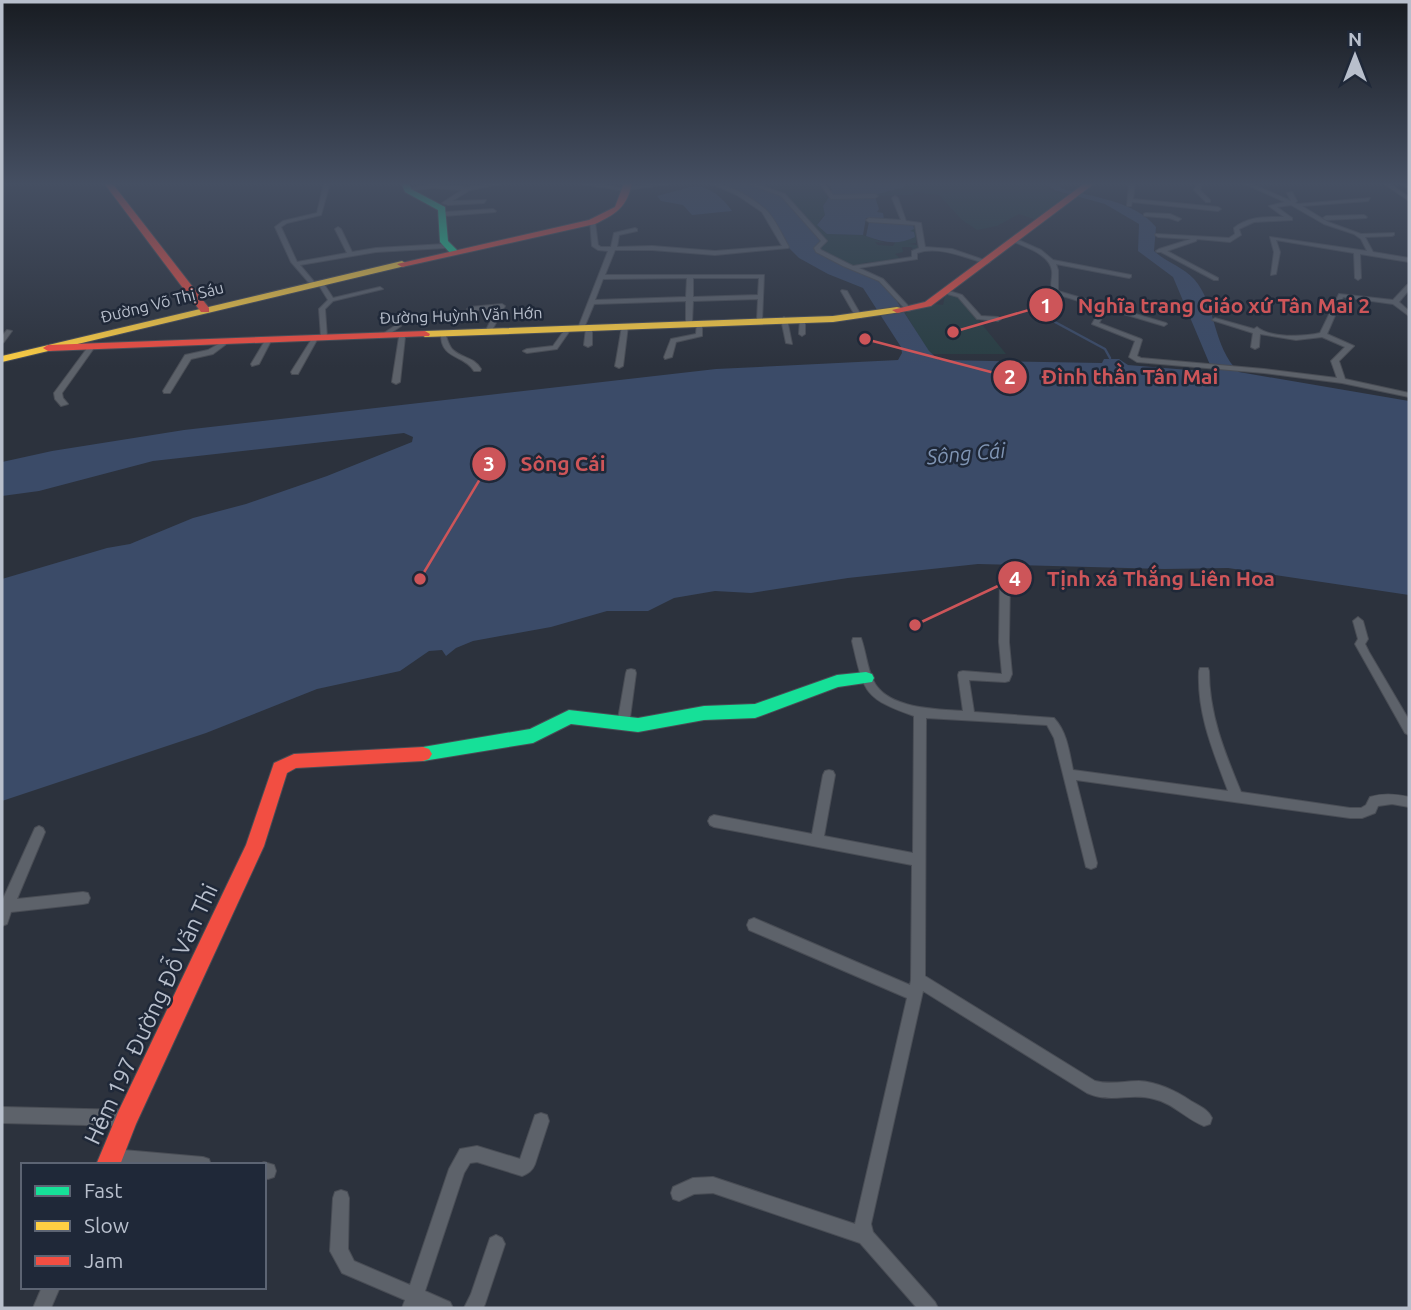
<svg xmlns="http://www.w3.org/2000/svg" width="1411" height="1310" font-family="Ubuntu,sans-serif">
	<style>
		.green { fill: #293e43 }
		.water { fill: #3b4b68 }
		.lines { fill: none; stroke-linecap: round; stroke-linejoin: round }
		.stream-far1 { stroke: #3b4b68; stroke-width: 2 }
		.stream { stroke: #3b4b68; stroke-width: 2.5 }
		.street-casing { stroke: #494d55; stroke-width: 2 }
		.fast-casing { stroke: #494d55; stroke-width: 2 }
		.slow-casing { stroke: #494d55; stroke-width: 2 }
		.jam-casing { stroke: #494d55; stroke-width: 2 }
		.street { fill: #5d626a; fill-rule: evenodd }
		.fast { fill: #16e098; fill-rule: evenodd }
		.slow { fill: #ffcf43; fill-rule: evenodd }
		.jam { fill: #f24e42; fill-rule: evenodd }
		.labels { text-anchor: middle; stroke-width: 5; stroke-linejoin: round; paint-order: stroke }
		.far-street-label { font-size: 16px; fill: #b8bfcc; stroke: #1f2838 }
		.water-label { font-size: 21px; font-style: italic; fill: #7f94b3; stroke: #1f2838 }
		.near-street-label { font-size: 23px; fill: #b8bfcc; stroke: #1f2838 }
		.leader { fill: none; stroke: #cd5559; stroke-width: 2.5 }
		.callout-dot { fill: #cd5559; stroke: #1f2838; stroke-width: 2.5 }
		.mark-label { font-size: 21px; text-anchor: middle; font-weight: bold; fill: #fff }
		.callout-label { font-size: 21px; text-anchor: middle; font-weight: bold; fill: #cd5559; stroke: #1f2838; stroke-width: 5; stroke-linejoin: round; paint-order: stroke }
	</style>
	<rect width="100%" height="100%" fill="#2c323d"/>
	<!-- green -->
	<g class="green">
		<polygon points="750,183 819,184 829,197 823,206 826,215 822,217 817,225 827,234 863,235 885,243 875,242 878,245 893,246 896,241 906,241 911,229 914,229 913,224 917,225 916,243 908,244 917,245 918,248 913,251 912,247 902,247 903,252 895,254 901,259 863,263 865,265 853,267 821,250 820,247 826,240 785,195"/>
		<polygon points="905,183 1041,183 1048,189 1068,195 1037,220 1019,214 997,226 977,230 962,220 939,195 916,192 912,195 871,196 904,187"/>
		<polygon points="949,294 959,296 1006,354 932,354 928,351 905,313 936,304 943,305 945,296"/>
	</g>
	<!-- water -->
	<g class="water">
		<path d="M 717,183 L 745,183 L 781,196 L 822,241 L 815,248 L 816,251 L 838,264 L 874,277 L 889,289 L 929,351 L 939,360 L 1102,363 L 1104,359 L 1119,359 L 1128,365 L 1213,372 L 1173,277 L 1138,251 L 1139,224 L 1105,204 L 1054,190 L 1045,183 L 1056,183 L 1063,189 C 1093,197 1135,201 1156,227 L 1154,251 C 1166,262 1183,267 1194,279 C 1217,305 1212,347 1239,372 L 1409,401 L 1409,595 L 1228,568 L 1164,569 L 978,564 L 848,578 L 751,593 L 715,591 L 674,598 L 648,611 L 607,611 L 551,627 L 473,641 L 456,648 L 446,656 L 442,650 L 429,651 L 400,671 L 317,689 L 206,733 L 2,801 L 2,579 L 107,548 L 130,544 L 193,518 L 246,504 L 327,476 L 412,442 L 413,437 L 404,433 L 153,461 L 39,491 L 2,496 L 2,462 L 52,451 L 184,430 L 716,369 L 898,360 L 902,353 L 901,347 L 863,288 L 828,274 L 799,258 L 786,245 L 777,224 L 765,210 L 731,188 Z"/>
		<polygon points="829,183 905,183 904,187 871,196 832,197 828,192 832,190"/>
		<path d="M 694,186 C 711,187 723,198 732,211 L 692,215 L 683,205 L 661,201 L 657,196 Z"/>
		<polygon points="829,197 875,197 879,209 877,212 883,213 884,219 866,218 863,235 827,234 817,225 825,215 823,206"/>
		<path d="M 872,221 L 913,224 L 914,229 L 910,231 L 914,232 L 915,237 C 899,245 884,243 866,236 L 869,222 Z"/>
	</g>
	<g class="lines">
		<!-- stream-far1 -->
		<polyline class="stream-far1" points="1051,314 1058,307"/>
		<!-- stream -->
		<polyline class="stream" points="1053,312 1049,316 1055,322 1105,349 1110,358"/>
		<!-- street casing -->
		<g class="street-casing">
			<g id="street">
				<polygon points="324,183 330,183 321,215 287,223 281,227 297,262 347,253 335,229 338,227 341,229 352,252 376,248 445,244 448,246 445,248 376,252 300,265 316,284 311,285 291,262 275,227 283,221 317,213"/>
				<polygon points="492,183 506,183 470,190 452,201 486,200 484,203 448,205 442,203 462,190 432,188 407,191 404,189 432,184 468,187"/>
				<polygon points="574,183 593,183 623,188 620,190"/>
				<polygon points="655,183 676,183 627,190 624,188"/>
				<path d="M 710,183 C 728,183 751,197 765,209 C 775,218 782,235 789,247 L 788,248 L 715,255 L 652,250 L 615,250 L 605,275 L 764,275 L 762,321 L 757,320 L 758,299 L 693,301 L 692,323 L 689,325 L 686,323 L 686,301 L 594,304 L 584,328 L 579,329 L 578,328 L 608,251 L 598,250 L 592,246 L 590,221 L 595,222 L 598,245 L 601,247 L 611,247 L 614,233 L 635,228 L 637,229 L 637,231 L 619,235 L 617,247 L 652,246 L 715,251 L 782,246 L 762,212 L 737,195 ZM 687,278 L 686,297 L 595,300 L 603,279 ZM 693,278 L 759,278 L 758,295 L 693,297 Z"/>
				<path d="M 746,183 L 754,183 L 785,194 L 827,241 L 820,248 L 821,250 L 853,266 L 912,257 L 912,251 L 919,248 L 915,225 L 869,222 L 866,220 L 869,218 L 901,220 L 892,198 L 895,196 L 898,198 L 906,221 L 921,223 L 925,247 L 952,249 L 990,262 L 987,264 C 967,258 938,245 917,253 L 917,259 L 859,268 L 883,279 L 912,310 L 907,311 L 879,281 L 843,266 L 816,252 L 814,248 L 821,241 L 781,196 Z"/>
				<polygon points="819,183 824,183 833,195 875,194 878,196 875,198 831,199"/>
				<polygon points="1129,183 1135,183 1133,199 1218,207 1221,209 1218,211 1132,202 1131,206 1127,206"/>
				<polygon points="1197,183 1202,183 1200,190 1210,200 1210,202 1206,202 1194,190"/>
				<path d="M 1243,183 L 1250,183 L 1291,201 L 1287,193 L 1292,192 L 1297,201 L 1295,203 L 1298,204 L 1370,198 L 1368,201 L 1302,206 L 1328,222 L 1361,234 L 1394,233 L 1394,235 L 1392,236 L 1365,237 L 1373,252 L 1409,258 L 1409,262 L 1360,254 L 1361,278 L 1358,280 L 1355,278 L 1354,253 L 1276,240 L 1280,252 L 1276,274 L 1271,275 L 1274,252 L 1270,237 L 1367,251 L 1361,239 L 1354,234 L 1324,224 L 1291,205 L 1277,207 L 1292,218 L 1292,220 L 1254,222 L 1239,229 L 1241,235 L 1230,242 L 1197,239 L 1196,241 L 1167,251 L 1218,278 L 1218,280 L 1214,280 L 1161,252 L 1157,252 L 1156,251 L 1159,249 L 1191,239 L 1158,237 L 1155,235 L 1156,234 L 1229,238 L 1235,234 L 1234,228 C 1249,216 1266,217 1284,217 L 1269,206 L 1285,202 Z"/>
				<polygon points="1383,183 1389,183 1409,197 1409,201"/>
				<polygon points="1399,183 1409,185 1409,189"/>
				<polygon points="493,209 496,211 495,212 444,216 441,214 444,212"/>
				<polygon points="1146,213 1170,214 1181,219 1178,221 1169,218 1144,216 1144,214"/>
				<polygon points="1364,215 1367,217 1366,218 1326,220 1323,218 1326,216"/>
				<path d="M 1012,239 L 1016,239 L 1041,250 L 1053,260 L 1131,275 L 1131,277 L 1129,278 L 1056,264 L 1058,270 L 1058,291 L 1166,323 L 1167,324 L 1164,326 L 1107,309 L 1099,323 L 1141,339 L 1142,340 L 1137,356 L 1141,358 L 1264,369 L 1337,378 L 1331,361 L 1345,347 L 1322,337 L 1296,340 L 1260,334 L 1259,347 L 1255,349 L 1251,347 L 1253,333 L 1212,320 L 1215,318 L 1254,329 L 1257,327 C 1269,338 1303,337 1320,333 L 1339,294 L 1393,300 L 1407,285 L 1409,284 L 1409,290 L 1399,302 L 1409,311 L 1409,316 L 1393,304 L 1343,297 L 1327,334 L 1354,346 L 1339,361 L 1345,379 L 1409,393 L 1409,397 L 1342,383 L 1264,373 L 1137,362 L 1129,357 L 1135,341 L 1092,324 L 1101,308 L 1053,293 C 1049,285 1053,279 1052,271 C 1050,254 1025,247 1012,241 Z"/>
				<polygon points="318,281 322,281 333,298 380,287 383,289 333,301 325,309 327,337 324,339 321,337 319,309 328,300 317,282"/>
				<polygon points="842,290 847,291 862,317 861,318 856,317 841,291"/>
				<polygon points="946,290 962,295 981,316 998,317 1001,319 998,321 977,319 958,297 944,293 943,292"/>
				<polygon points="502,304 505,306 491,332 488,334 485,332 497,308 470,311 467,309 470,307"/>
				<polygon points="784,317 787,319 792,344 786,343 781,319"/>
				<polygon points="800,319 805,320 805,334 802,336 799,334"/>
				<polygon points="697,322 702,323 702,336 676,342 672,357 665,359 664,357 671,339 696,334"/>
				<polygon points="625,324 628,326 623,366 619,368 615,366 616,361 622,326"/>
				<polygon points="396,325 401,326 385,337 381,337 381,335"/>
				<polygon points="589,326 592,328 592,345 588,347 584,345 586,328"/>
				<polygon points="566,328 571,329 557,349 527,353 523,351 527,349 553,346"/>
				<polygon points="7,330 12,331 4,342 2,343 2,336"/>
				<path d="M 441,333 L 445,333 C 447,338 448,344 452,349 C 462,359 473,356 481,369 L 480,371 L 474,371 C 464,354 440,360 441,333 Z"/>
				<polygon points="402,335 405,337 400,382 396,384 392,382 399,337"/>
				<polygon points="269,337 272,339 259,364 252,366 251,364 266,339"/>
				<polygon points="313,337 318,338 298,374 292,374 291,372"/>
				<polygon points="224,341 229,342 213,354 191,359 170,393 164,393 163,391 185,355 208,350"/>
				<polygon points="88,347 94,348 62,393 63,398 68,404 61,406 55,399 54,393"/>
				<path d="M 1005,576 L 1010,579 L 1009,642 L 1012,674 L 1009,681 L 1005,682 L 969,680 L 974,712 L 1054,718 C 1067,732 1069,751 1073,770 L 1228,791 C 1213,751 1197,714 1199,671 L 1200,668 L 1208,668 L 1209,671 C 1209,715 1225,753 1241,792 L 1350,808 L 1361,808 L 1366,805 L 1370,797 C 1383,793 1396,794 1409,797 L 1409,807 L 1392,804 L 1378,806 L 1375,813 L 1362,818 L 1350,818 L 1076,780 L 1097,863 L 1096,867 L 1091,869 L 1086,867 L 1085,863 L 1054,738 L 1047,725 L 926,718 L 925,976 L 1095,1081 C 1111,1085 1124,1081 1139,1081 C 1158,1082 1176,1091 1191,1101 C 1199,1106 1208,1109 1212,1118 L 1210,1124 L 1204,1126 C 1186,1119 1173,1103 1154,1099 C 1130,1092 1112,1104 1087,1093 L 923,991 L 871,1224 L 873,1232 L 935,1302 L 938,1308 L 917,1308 L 860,1243 L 713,1193 L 694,1194 L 679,1201 L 673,1199 L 671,1193 L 673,1187 L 693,1178 L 713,1177 L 855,1224 L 907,998 L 749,930 L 747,925 L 749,920 L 754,918 L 910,985 L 911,980 L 912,865 L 714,827 L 710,825 L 708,821 L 710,817 L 714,815 L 812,834 L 823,775 L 825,771 L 829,770 L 833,771 L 835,775 L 824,836 L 913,853 L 914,716 C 863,698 864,692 852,641 L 853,638 L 861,638 C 866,652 867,667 873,680 C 886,709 936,709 963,711 L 958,675 L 959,672 L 963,671 L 1002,674 L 999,642 L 1000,579 Z"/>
				<polygon points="1358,617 1363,621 1368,639 1365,644 1369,652 1409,720 1409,735 1405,733 1355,644 1358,639 1353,621"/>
				<polygon points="631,669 635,670 636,673 629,725 627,728 623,730 619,728 617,725 626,673 627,670"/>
				<polygon points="39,826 43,828 45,832 17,899 83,892 88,893 90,898 88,903 83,904 11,912 7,924 2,926 2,901 35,828"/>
				<polygon points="2,1107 127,1110 133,1112 135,1118 133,1124 127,1126 2,1123"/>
				<path d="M 541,1113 L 547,1115 L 549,1121 L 535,1164 C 532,1171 529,1173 522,1176 L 477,1162 L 470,1163 L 464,1173 L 425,1291 L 450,1302 L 453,1308 L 402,1308 L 405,1300 L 342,1273 L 330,1251 L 333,1198 L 335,1192 L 341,1190 L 347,1192 L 349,1198 L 348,1249 L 354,1261 L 410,1285 L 449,1169 L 460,1149 L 477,1146 L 520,1159 L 535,1115 Z"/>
				<polygon points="112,1149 203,1157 209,1159 211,1165 111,1165 106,1163 104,1157 106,1151"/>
				<polygon points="264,1162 274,1165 276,1171 274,1177 268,1179 264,1178 264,1165 258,1165"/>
				<polygon points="496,1235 502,1238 505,1244 485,1304 483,1308 464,1308 471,1294 490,1238"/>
				<polygon points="42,1287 60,1287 51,1308 33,1308"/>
			</g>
		</g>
		<!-- fast casing -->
		<g class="fast-casing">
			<g id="fast">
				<polygon points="401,183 409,183 411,189 445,207 448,241 457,250 457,254 451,254 440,242 438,210 405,192"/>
				<polygon points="866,672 872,674 874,678 872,682 838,687 755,718 704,720 638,732 571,724 533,743 423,761 417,759 414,754 417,749 423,747 530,729 569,710 638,718 704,706 755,704 837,675"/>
			</g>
		</g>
		<!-- slow casing -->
		<g class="slow-casing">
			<g id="slow">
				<polygon points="402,261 407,264 405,266 2,362 2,356"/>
				<polygon points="897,307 901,308 901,312 833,322 425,337 420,334 425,331 833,316"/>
			</g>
		</g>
		<!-- jam casing -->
		<g class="jam-casing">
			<g id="jam">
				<polygon points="104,183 112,183 209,308 209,312 201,312"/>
				<path d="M 624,183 L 632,183 C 627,207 616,214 595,224 L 402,267 L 397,264 L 589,220 L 615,207 Z"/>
				<polygon points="1085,183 1095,183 931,306 897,313 892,310 925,302"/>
				<polygon points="425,331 430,334 429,336 48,351 43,348 48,345"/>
				<polygon points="423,747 429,749 432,754 429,759 423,761 296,768 287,773 264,846 136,1124 120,1165 96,1165 119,1110 246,845 274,763 294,754"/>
			</g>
		</g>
		<!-- street -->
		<use href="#street" class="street"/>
		<!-- fast -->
		<use href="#fast" class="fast"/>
		<!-- slow -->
		<use href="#slow" class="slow"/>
		<!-- jam -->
		<use href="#jam" class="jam"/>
	</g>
	<!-- sky -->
	<linearGradient id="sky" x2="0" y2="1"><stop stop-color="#181c22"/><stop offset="0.5" stop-color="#454f62"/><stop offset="1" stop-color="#454f62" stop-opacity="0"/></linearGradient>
	<rect width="1411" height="367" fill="url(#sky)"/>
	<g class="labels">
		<!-- far-street labels -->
		<g class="far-street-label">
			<text transform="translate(162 302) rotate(-14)" y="6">Đường Võ Thị Sáu</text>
			<text transform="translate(461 315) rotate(-2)" y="6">Đường Huỳnh Văn Hớn</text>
		</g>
		<!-- water labels -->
		<g class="water-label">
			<text transform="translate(966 454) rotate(-5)" y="7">Sông Cái</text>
		</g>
		<!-- near-street labels -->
		<g class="near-street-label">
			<text transform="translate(151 1014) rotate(-65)" y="8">Hẻm 197 Đường Đỗ Văn Thi</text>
		</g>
	</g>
	<!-- callouts -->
	<path class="leader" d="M953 332L1046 305M865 339L1010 377M420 579L489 464M915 625L1015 578"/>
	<g class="callout-dot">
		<circle cx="953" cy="332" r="7"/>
		<circle cx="865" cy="339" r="7"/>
		<circle cx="420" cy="579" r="7"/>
		<circle cx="915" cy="625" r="7"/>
		<circle cx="1046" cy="305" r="18"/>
		<circle cx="1010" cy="377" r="18"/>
		<circle cx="489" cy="464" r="18"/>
		<circle cx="1015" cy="578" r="18"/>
	</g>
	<g class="mark-label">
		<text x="1046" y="313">1</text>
		<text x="1010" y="384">2</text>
		<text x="489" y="471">3</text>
		<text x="1015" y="586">4</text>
	</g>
	<g class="callout-label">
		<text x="1224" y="313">Nghĩa trang Giáo xứ Tân Mai 2</text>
		<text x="1130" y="384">Đình thần Tân Mai</text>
		<text x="563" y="471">Sông Cái</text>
		<text x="1161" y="586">Tịnh xá Thắng Liên Hoa</text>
	</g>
	<!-- border -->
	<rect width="1411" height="1310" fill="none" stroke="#b8bfcc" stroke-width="7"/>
	<!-- legend -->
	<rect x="21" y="1163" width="245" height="126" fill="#1f2838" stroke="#5c6473" stroke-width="2"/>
	<rect x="35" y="1186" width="35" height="10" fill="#16e098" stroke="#5c6473" stroke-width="2"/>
	<text x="84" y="1198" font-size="21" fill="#b8bfcc">Fast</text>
	<rect x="35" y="1221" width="35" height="10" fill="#ffcf43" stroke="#5c6473" stroke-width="2"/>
	<text x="84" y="1233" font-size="21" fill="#b8bfcc">Slow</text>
	<rect x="35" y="1256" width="35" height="10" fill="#f24e42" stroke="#5c6473" stroke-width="2"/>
	<text x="84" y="1268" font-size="21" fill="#b8bfcc">Jam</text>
	<!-- north arrow -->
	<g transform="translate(1355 56)" stroke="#1f2838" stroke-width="5" paint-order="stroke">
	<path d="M0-5L12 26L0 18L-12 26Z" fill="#b8bfcc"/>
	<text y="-10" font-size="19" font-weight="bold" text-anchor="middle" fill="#b8bfcc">N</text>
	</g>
</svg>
